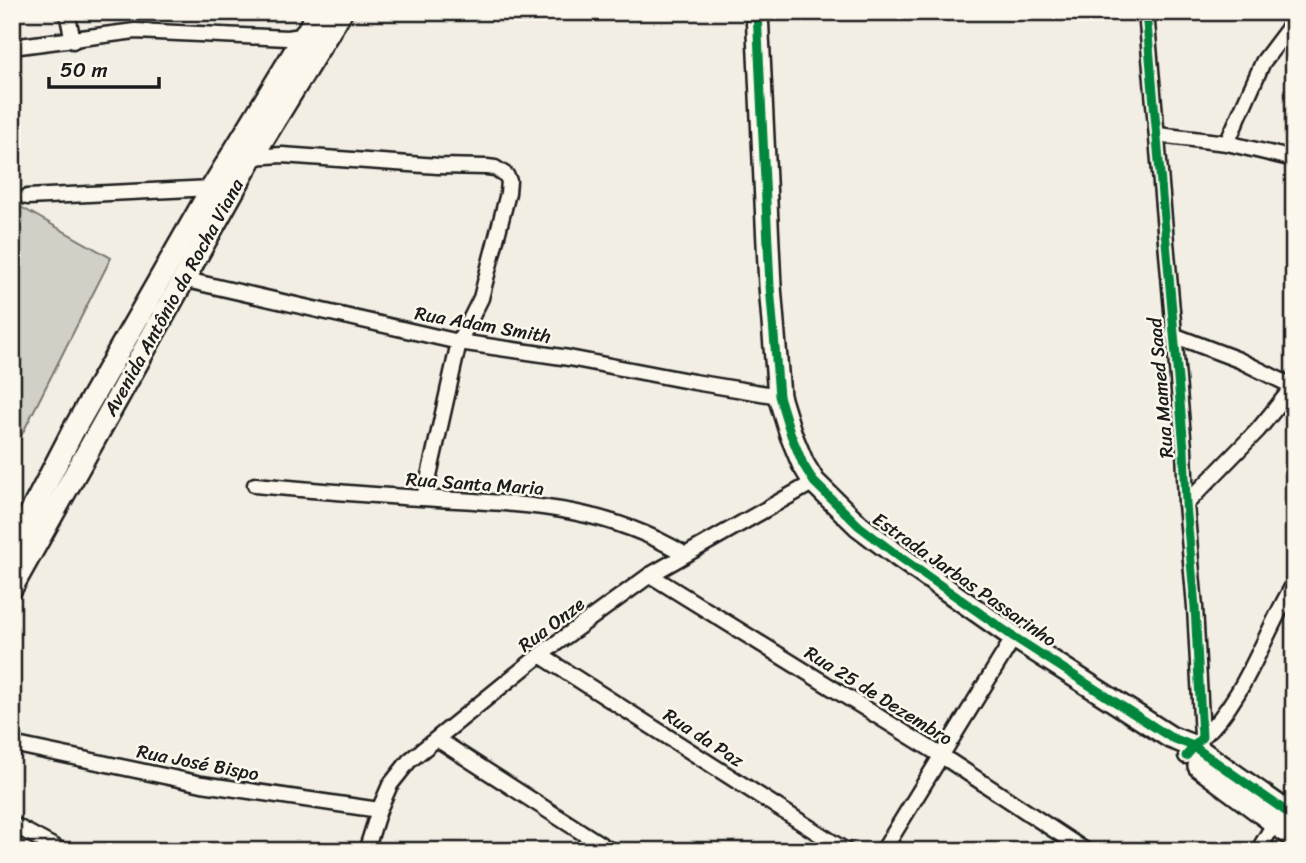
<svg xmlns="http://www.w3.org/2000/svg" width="1306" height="863" font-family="Sriracha,sans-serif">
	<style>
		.green { fill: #d2cfc6; stroke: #777671; stroke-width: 2 }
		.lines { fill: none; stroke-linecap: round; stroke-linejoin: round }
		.street-casing { stroke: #1c1c1c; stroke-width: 19 }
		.secondary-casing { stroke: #1c1c1c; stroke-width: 26 }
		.street { stroke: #fbf7ec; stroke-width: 14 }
		.secondary { stroke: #fbf7ec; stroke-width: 21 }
		.cycleway-casing { stroke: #fbf7ec; stroke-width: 13 }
		.cycleway { stroke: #00873e; stroke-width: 9 }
		.labels { text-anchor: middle; stroke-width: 5; stroke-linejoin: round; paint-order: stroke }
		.street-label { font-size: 19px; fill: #1c1c1c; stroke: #fbf7ec }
	</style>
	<rect width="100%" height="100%" fill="#f2eee4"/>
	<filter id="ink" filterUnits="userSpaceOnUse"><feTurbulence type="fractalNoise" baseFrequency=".0143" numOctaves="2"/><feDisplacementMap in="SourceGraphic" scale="14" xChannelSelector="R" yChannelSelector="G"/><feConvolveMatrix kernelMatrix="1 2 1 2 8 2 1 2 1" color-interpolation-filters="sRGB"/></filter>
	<g filter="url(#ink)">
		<!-- green -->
		<polygon class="green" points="12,202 111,258 12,454"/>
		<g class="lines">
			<!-- street casing -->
			<g class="street-casing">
				<g id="street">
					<polyline points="67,12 73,41"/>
					<polyline points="1146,12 1184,448 1186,504 1195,607 1202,737 1186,756"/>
					<polyline points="12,47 135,31 287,38 302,36"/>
					<polyline points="1158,135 1227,143 1294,159"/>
					<polyline points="1227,143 1263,62 1294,21"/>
					<polyline points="252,157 282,155 438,166 487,167 495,168 506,175 509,181 508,193 481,298 459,342 424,498"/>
					<polyline points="27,197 212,188"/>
					<polyline points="182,279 459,342 569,358 694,382 779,396"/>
					<polyline points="1173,335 1239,360 1294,387"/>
					<path d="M 255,485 C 310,490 365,495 421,498 C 515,504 600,503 684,554"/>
					<polyline points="1186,504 1258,430 1293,387"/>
					<polyline points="650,575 942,756 1086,851"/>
					<polyline points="540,655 846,851"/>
					<path d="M 1202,737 C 1244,702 1265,631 1294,584"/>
					<polyline points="437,739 611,851"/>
					<polyline points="12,744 202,784 379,810"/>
					<polyline points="12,824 62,851"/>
					<polyline points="366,851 379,810 390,785 409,761 482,702 540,655 650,575 814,482"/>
					<polyline points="883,851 1014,637"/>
					<polyline points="1258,851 1275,822"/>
				</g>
			</g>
			<!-- secondary casing -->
			<g class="secondary-casing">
				<g id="secondary">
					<polyline points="757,12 770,286 779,396 791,435 803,464 814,482 859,526 897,555 1014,637 1170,737 1193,746 1294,817"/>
					<polyline points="12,549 73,431 212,188 319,12"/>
					<polyline points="12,587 252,157 341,12"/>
					<polyline points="1199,766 1294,837"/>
				</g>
			</g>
			<!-- street -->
			<use href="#street" class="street"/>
			<!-- secondary -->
			<use href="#secondary" class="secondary"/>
			<!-- cycleway casing -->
			<g class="cycleway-casing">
				<g id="cycleway">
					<polyline points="757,12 770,286 779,396 791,435 803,464 814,482 859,526 897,555 1014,637 1170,737 1193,746 1294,817"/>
					<polyline points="1146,12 1184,448 1186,504 1195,607 1202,737 1186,756"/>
				</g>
			</g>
			<!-- cycleway -->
			<use href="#cycleway" class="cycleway"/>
		</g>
	</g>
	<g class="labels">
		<!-- street labels -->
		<g class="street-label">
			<text transform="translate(173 297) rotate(-61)" y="7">Avenida Antônio da Rocha Viana</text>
			<text transform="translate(483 324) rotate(10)" y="7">Rua Adam Smith</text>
			<text transform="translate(1160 388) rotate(-95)" y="7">Rua Mamed Saad</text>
			<text transform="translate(475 483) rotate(4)" y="7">Rua Santa Maria</text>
			<text transform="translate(965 579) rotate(35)" y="7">Estrada Jarbas Passarinho</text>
			<text transform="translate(551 624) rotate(-37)" y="7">Rua Onze</text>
			<text transform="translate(879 695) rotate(32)" y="7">Rua 25 de Dezembro</text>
			<text transform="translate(704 737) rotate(33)" y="7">Rua da Paz</text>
			<text transform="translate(198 762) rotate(11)" y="7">Rua José Bispo</text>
		</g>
	</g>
	<!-- margin -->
	<rect width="1306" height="863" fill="none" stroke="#fbf7ec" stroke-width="42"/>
	<rect x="21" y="21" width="1264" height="821" fill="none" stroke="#1c1c1c" stroke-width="2.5" filter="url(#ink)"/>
	<!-- scale -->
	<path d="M49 77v10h110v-10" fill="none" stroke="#1c1c1c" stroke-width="3.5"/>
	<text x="60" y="77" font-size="21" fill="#1c1c1c" stroke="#fbf7ec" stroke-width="5" paint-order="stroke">50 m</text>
</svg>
